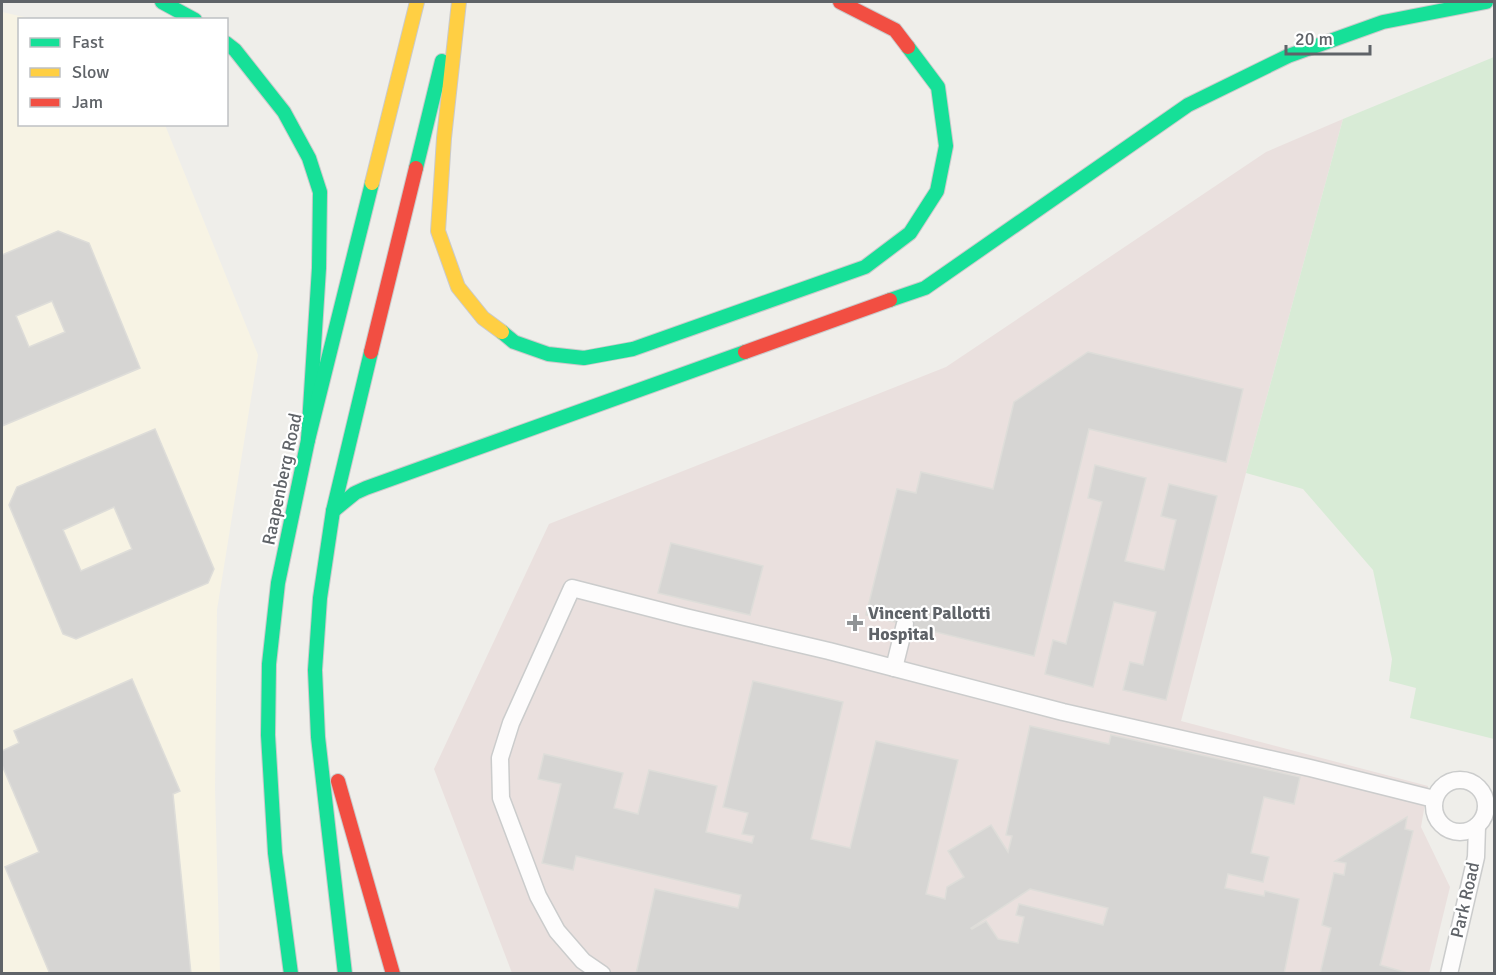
<svg xmlns="http://www.w3.org/2000/svg" width="1496" height="975" font-family="Signika,sans-serif">
	<style>
		.commercial { fill: #f7f3e4 }
		.medical { fill: #eae0de }
		.green { fill: #d8ebd6 }
		.building { fill: #d6d5d3; stroke: #deddd9; stroke-width: 1.5; fill-rule: evenodd }
		.lines { fill: none; stroke-linecap: round; stroke-linejoin: round }
		.lane-casing { stroke: #cbcccc; stroke-width: 19 }
		.fast-casing { stroke: #cacacb; stroke-width: 16 }
		.slow-casing { stroke: #cacacb; stroke-width: 16 }
		.jam-casing { stroke: #cacacb; stroke-width: 16 }
		.lane { stroke: #fdfcfc; stroke-width: 16 }
		.fast { stroke: #16e098; stroke-width: 14 }
		.slow { stroke: #ffcf43; stroke-width: 14 }
		.jam { stroke: #f24e42; stroke-width: 14 }
		.poi-dot { fill: #919496; stroke: #fff; stroke-width: 2 }
		.labels { text-anchor: middle; stroke-width: 4.5; stroke-linejoin: round; paint-order: stroke }
		.street-label { font-size: 18px; fill: #5f6368; stroke: #fff }
		.poi-label { font-size: 18px; font-weight: bold; fill: #5f6368; stroke: #fff; text-anchor: start }
	</style>
	<rect width="100%" height="100%" fill="#efeeea"/>
	<!-- commercial -->
	<polygon class="commercial" points="2,12 33,19 20,20 20,124 165,125 258,355 217,610 215,789 220,973 2,974"/>
	<!-- medical -->
	<polygon class="medical" points="1343,119 1246,473 1181,721 1428,786 1421,827 1450,887 1429,973 512,973 434,769 549,524 946,367 1266,152"/>
	<!-- green -->
	<polygon class="green" points="1494,57 1494,739 1410,718 1416,688 1389,681 1392,659 1373,570 1303,489 1246,473 1343,119"/>
	<!-- building -->
	<g class="building">
		<path d="M 58,231 L 89,243 L 140,368 L 2,426 L 2,255 ZM 52,301 L 65,332 L 29,347 L 16,316 Z"/>
		<polygon points="1088,352 1243,389 1226,462 1089,429 1034,656 866,615 897,489 916,493 921,472 993,489 1014,402"/>
		<path d="M 155,429 L 214,569 L 208,583 L 76,639 L 63,634 L 9,505 L 17,487 ZM 114,507 L 132,549 L 81,571 L 63,530 Z"/>
		<polygon points="1095,465 1146,478 1125,561 1164,570 1176,520 1161,516 1169,484 1217,496 1166,700 1123,690 1130,662 1143,665 1156,612 1114,602 1093,687 1045,674 1053,640 1066,644 1102,502 1088,498"/>
		<polygon points="671,543 763,566 750,615 658,593"/>
		<polygon points="132,679 180,791 173,794 191,974 50,974 5,867 39,852 2,765 2,751 19,743 14,731"/>
		<path d="M 753,681 L 843,702 L 811,839 L 850,848 L 876,741 L 958,760 L 926,894 L 945,899 L 947,887 L 964,877 L 948,851 L 991,825 L 1008,852 L 1012,836 L 1006,835 L 1030,726 L 1109,744 L 1111,735 L 1300,777 L 1294,804 L 1264,797 L 1251,853 L 1269,857 L 1263,882 L 1228,874 L 1225,888 L 1264,896 L 1265,891 L 1299,899 L 1284,974 L 636,974 L 655,889 L 738,908 L 741,895 L 576,856 L 573,870 L 542,863 L 561,784 L 538,779 L 544,754 L 623,773 L 614,808 L 638,814 L 649,770 L 717,786 L 706,832 L 752,843 L 754,836 L 742,834 L 748,813 L 723,807 ZM 1030,889 L 1108,908 L 1103,925 L 1019,904 L 1016,915 L 1024,917 L 1018,943 L 998,939 L 986,921 L 972,929 L 971,928 Z"/>
		<polygon points="1407,817 1405,829 1413,831 1380,965 1411,974 1320,974 1331,928 1322,925 1334,873 1344,875 1346,863 1335,861"/>
	</g>
	<g class="lines">
		<!-- lane casing -->
		<g class="lane-casing">
			<g id="lane">
				<polyline points="894,668 905,624"/>
				<circle cx="1460" cy="806" r="26"/>
				<polyline points="602,974 583,961 557,931 538,896 501,798 500,758 511,723 572,588 685,617 829,651 1063,712 1310,768 1434,799"/>
				<polyline points="1449,974 1476,857 1477,826"/>
			</g>
		</g>
		<!-- fast casing -->
		<g class="fast-casing">
			<g id="fast">
				<polyline points="162,2 195,20"/>
				<polyline points="226,43 235,50 284,112 309,158 320,192 319,268 308,440"/>
				<polyline points="416,168 442,61"/>
				<polyline points="890,300 925,288 1188,105 1288,56 1383,22 1486,2"/>
				<polyline points="502,332 514,342 548,354 584,358 633,349 865,267 910,233 937,191 946,146 938,87 908,47"/>
				<polyline points="333,511 355,493 366,488 745,352"/>
				<polyline points="291,974 275,853 268,735 269,664 278,583 308,440 372,183"/>
				<polyline points="345,974 318,737 315,670 320,598 333,511 371,352"/>
			</g>
		</g>
		<!-- slow casing -->
		<g class="slow-casing">
			<g id="slow">
				<polyline points="459,2 444,138 438,231 458,287 483,318 502,332"/>
				<polyline points="372,183 417,2"/>
			</g>
		</g>
		<!-- jam casing -->
		<g class="jam-casing">
			<g id="jam">
				<polyline points="840,2 895,30 908,47"/>
				<polyline points="371,352 416,168"/>
				<polyline points="745,352 890,300"/>
				<polyline points="338,781 393,974"/>
			</g>
		</g>
		<!-- lane -->
		<use href="#lane" class="lane"/>
		<!-- fast -->
		<use href="#fast" class="fast"/>
		<!-- slow -->
		<use href="#slow" class="slow"/>
		<!-- jam -->
		<use href="#jam" class="jam"/>
	</g>
	<!-- markers -->
	<path class="poi-dot" d="M852 614h6v6h6v6h-6v6h-6v-6h-6v-6h6z"/>
	<g class="labels">
		<!-- street labels -->
		<g class="street-label">
			<text transform="translate(282 479) rotate(-78)" y="6">Raapenberg Road</text>
			<text transform="translate(1465 900) rotate(-77)" y="6">Park Road</text>
		</g>
		<!-- poi labels -->
		<g class="poi-label">
			<text x="868" y="619">Vincent Pallotti<tspan x="868" dy="21">Hospital</tspan></text>
		</g>
	</g>
	<!-- border -->
	<rect width="1496" height="975" fill="none" stroke="#5f6368" stroke-width="6"/>
	<!-- legend -->
	<rect x="18" y="18" width="210" height="108" fill="#ffffff" stroke="#bfc1c3" stroke-width="1.5"/>
	<rect x="30" y="38" width="30" height="9" fill="#16e098" stroke="#bfc1c3" stroke-width="1.5"/>
	<text x="72" y="48" font-size="18" fill="#5f6368">Fast</text>
	<rect x="30" y="68" width="30" height="9" fill="#ffcf43" stroke="#bfc1c3" stroke-width="1.5"/>
	<text x="72" y="78" font-size="18" fill="#5f6368">Slow</text>
	<rect x="30" y="98" width="30" height="9" fill="#f24e42" stroke="#bfc1c3" stroke-width="1.5"/>
	<text x="72" y="108" font-size="18" fill="#5f6368">Jam</text>
	<!-- scale -->
	<path d="M1286 45v9h84v-9" fill="none" stroke="#5f6368" stroke-width="3"/>
	<text x="1295" y="45" font-size="18" fill="#5f6368" stroke="#ffffff" stroke-width="4.5" paint-order="stroke">20 m</text>
</svg>
